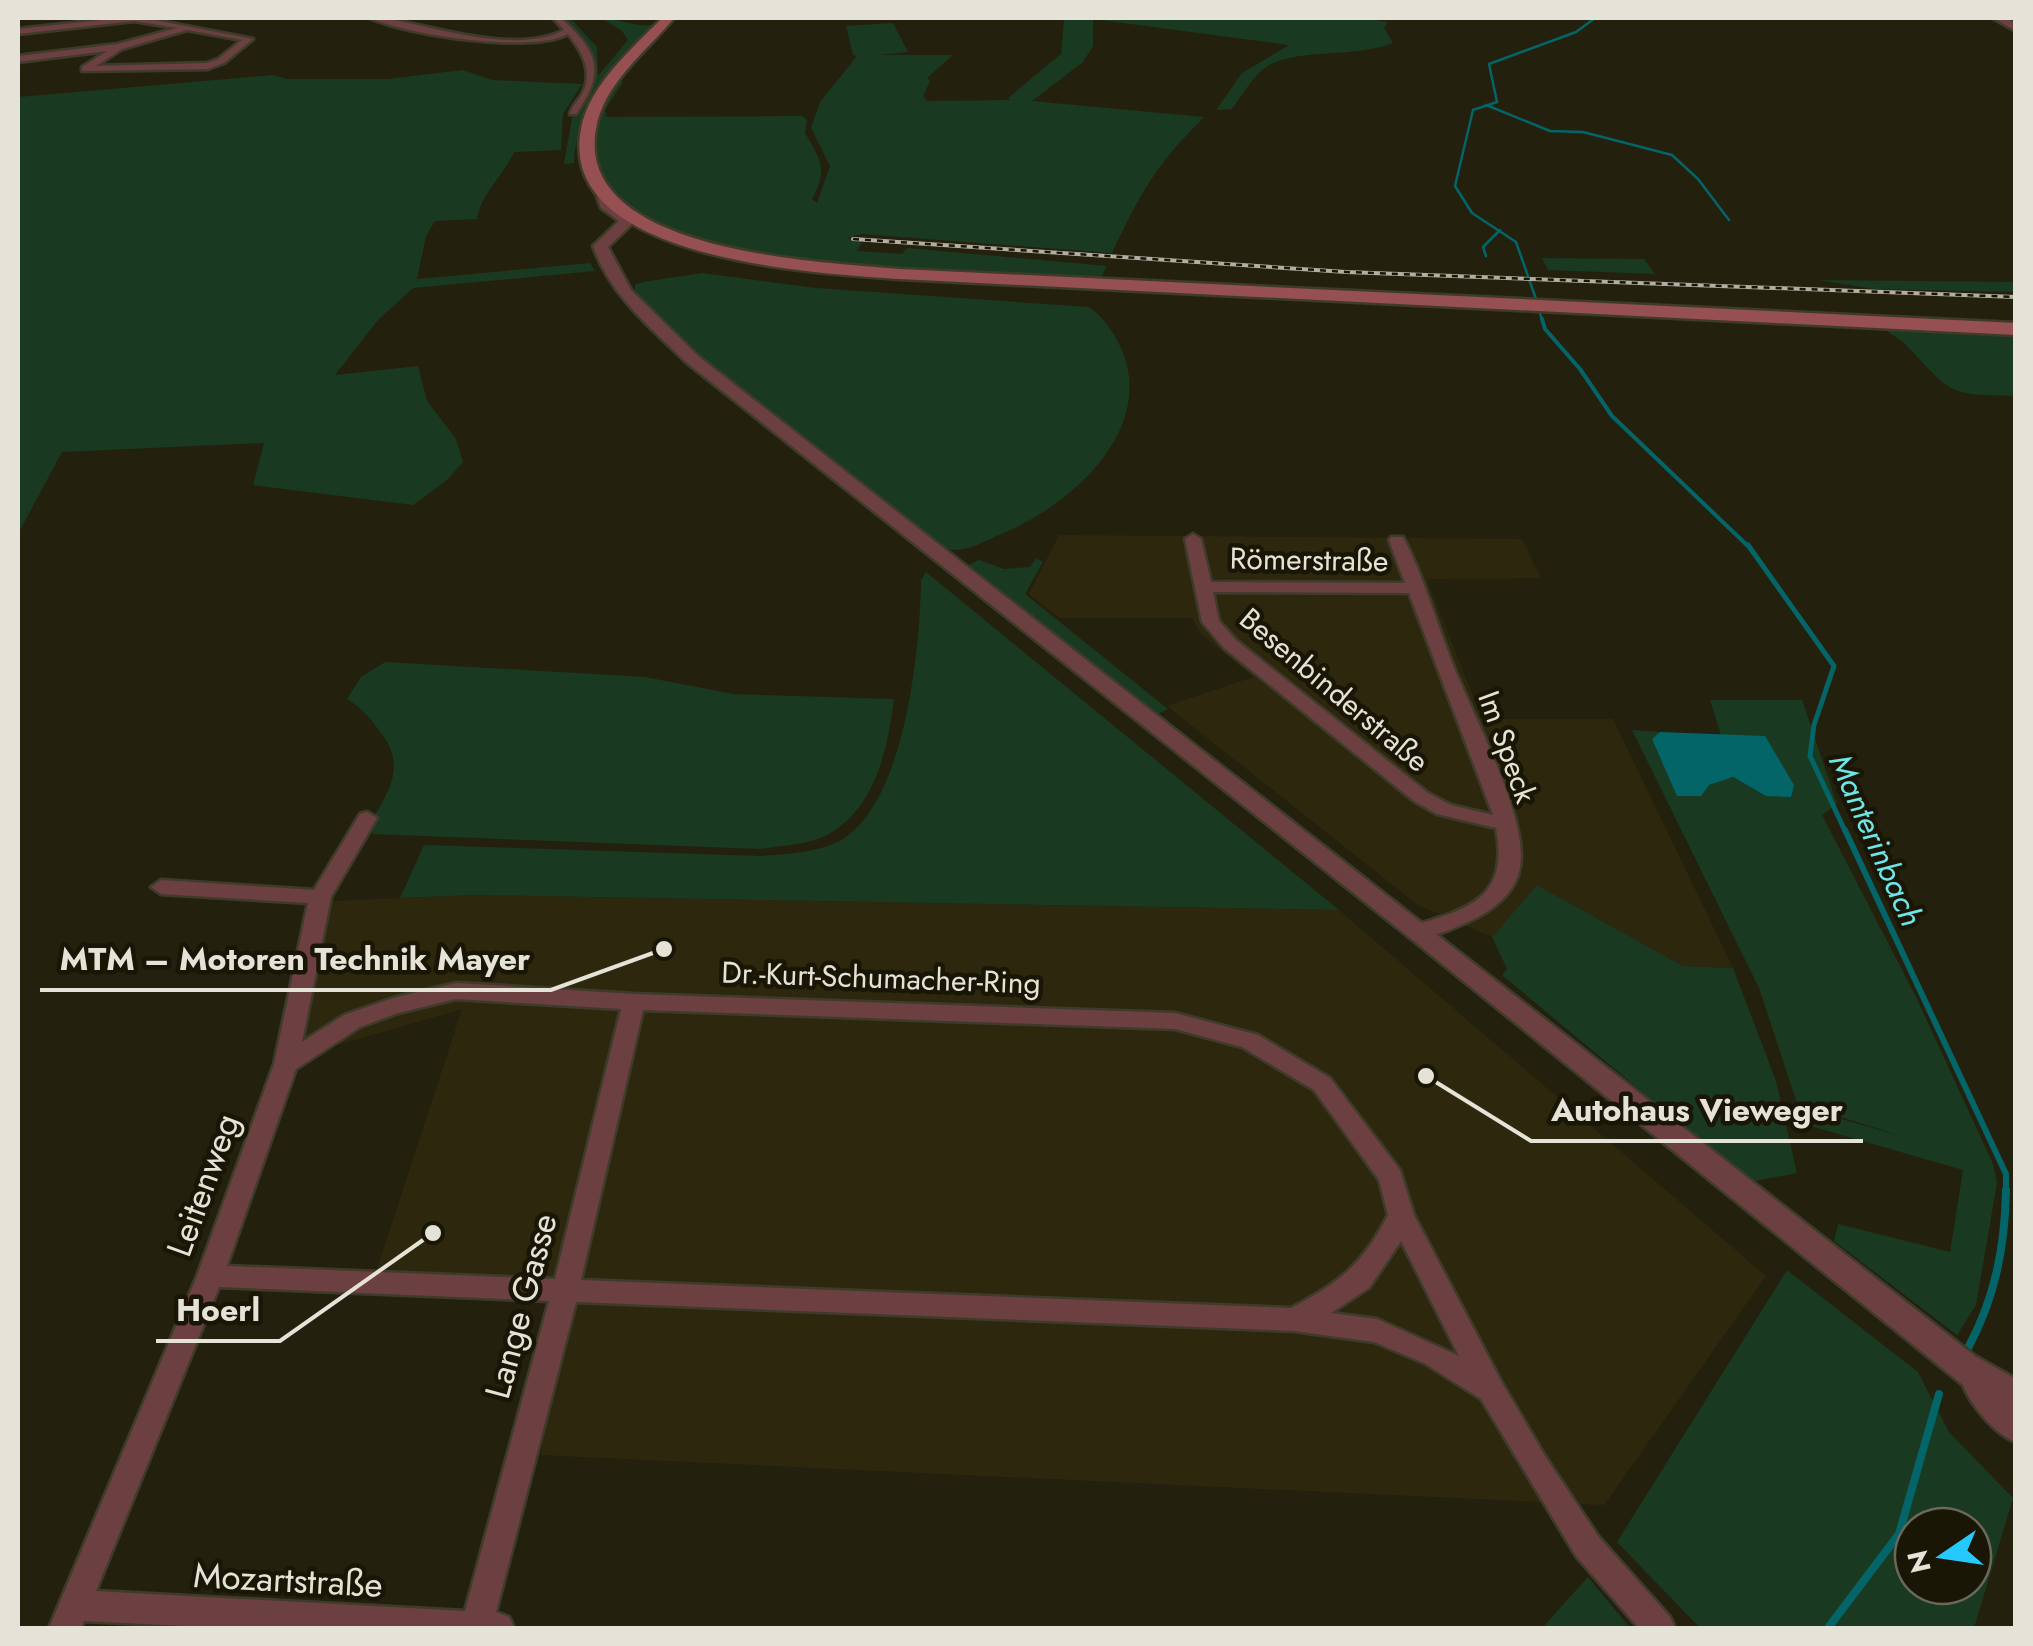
<svg xmlns="http://www.w3.org/2000/svg" width="2033" height="1646" font-family="Jost,sans-serif">
	<style>
		.built { fill: #2d270d }
		.green { fill: #1a3921; fill-rule: evenodd }
		.water { fill: #036568 }
		.lines { fill: none; stroke-linecap: round; stroke-linejoin: round }
		.stream-far4 { stroke: #036568; stroke-width: 2.5 }
		.stream-far3 { stroke: #036568; stroke-width: 4 }
		.stream-far2 { stroke: #036568; stroke-width: 5 }
		.stream-far1 { stroke: #036568; stroke-width: 6 }
		.stream { stroke: #036568; stroke-width: 8 }
		.minor-casing { stroke: #3f3b2a; stroke-width: 5 }
		.tertiary-casing { stroke: #3f3b2a; stroke-width: 5 }
		.secondary-casing { stroke: #3f3b2a; stroke-width: 5 }
		.minor { fill: #6c4040; fill-rule: evenodd }
		.tertiary { fill: #6c4040; fill-rule: evenodd }
		.secondary { fill: #965052; fill-rule: evenodd }
		.rail-casing { stroke: #b2afa2; stroke-width: 4 }
		.rail { stroke: #1a1605; stroke-width: 2.5; stroke-dasharray: 6; stroke-linecap: butt }
		.labels { text-anchor: middle; stroke-width: 9; stroke-linejoin: round; paint-order: stroke }
		.street-label { font-size: 30px; fill: #e5e3d7; stroke: #1a1605 }
		.water-label { font-size: 32px; font-style: italic; fill: #6ee6e9; stroke: #1a1605 }
		.near-street-label { font-size: 35px; fill: #e5e3d7; stroke: #1a1605 }
		.leader { fill: none; stroke: #e5e3d7; stroke-width: 4 }
		.callout-dot { fill: #e5e3d7; stroke: #1a1605; stroke-width: 4 }
		.callout-label { font-size: 32px; text-anchor: middle; font-weight: bold; fill: #e5e3d7; stroke: #1a1605; stroke-width: 9; stroke-linejoin: round; paint-order: stroke }
	</style>
	<rect width="100%" height="100%" fill="#24200e"/>
	<!-- built -->
	<g class="built">
		<polygon points="1059,535 1522,539 1541,578 1427,579 1476,704 1489,704 1495,719 1613,719 1733,968 1683,966 1537,885 1492,937 1418,905 1167,706 1253,677 1201,634 1192,618 1059,618 1029,594"/>
		<polygon points="472,895 1339,910 1766,1276 1604,1505 541,1455 559,1281 376,1272 462,1009 275,1063 309,902"/>
	</g>
	<!-- green -->
	<g class="green">
		<path d="M 558,18 L 570,18 L 597,47 L 598,76 L 628,40 L 622,31 L 601,18 C 620,18 632,27 652,25 C 618,66 576,107 574,163 L 564,164 L 573,112 L 590,79 L 578,37 Z"/>
		<path d="M 1064,18 L 1376,18 L 1373,20 L 1388,22 L 1384,28 L 1393,43 C 1356,58 1298,48 1268,66 C 1254,74 1242,96 1232,109 L 1216,110 L 1242,73 L 1289,45 L 1093,19 L 1093,46 L 1083,62 L 1032,101 L 1204,117 C 1155,166 1141,192 1112,253 L 861,234 L 847,238 L 862,243 L 857,251 L 902,254 L 907,248 L 1107,266 L 1099,281 L 808,263 L 726,248 L 655,225 L 606,195 L 589,150 L 599,109 L 616,82 L 623,82 L 605,110 L 606,117 L 802,116 L 807,120 L 805,133 C 821,160 828,170 812,199 L 817,203 L 830,166 L 811,128 L 820,102 L 857,56 L 853,55 L 846,26 L 893,23 L 908,52 L 879,55 L 953,55 L 927,78 L 930,81 L 923,96 L 927,101 L 1011,100 L 1008,98 L 1061,54 Z"/>
		<path d="M 463,70 L 492,80 L 582,84 L 563,114 L 561,150 L 514,152 C 504,175 481,194 477,219 L 435,221 L 426,236 L 417,279 L 590,263 L 595,271 L 413,288 L 378,320 L 335,375 L 418,366 L 427,401 L 456,439 L 463,462 L 447,480 L 413,505 L 253,485 L 264,443 L 62,452 L 18,534 L 18,97 L 274,75 L 286,79 L 388,79 Z"/>
		<polygon points="1542,258 1644,259 1655,274 1548,270"/>
		<path d="M 702,273 L 816,288 L 1088,307 C 1101,314 1111,329 1118,342 C 1162,426 1071,506 999,535 C 983,542 965,553 947,549 C 841,467 725,391 635,291 L 635,285 L 643,282 Z"/>
		<polygon points="1819,280 2015,282 2015,292 1874,289"/>
		<path d="M 1882,325 L 2015,333 L 2015,396 C 1945,394 1954,395 1906,345 C 1898,336 1888,335 1882,325 Z"/>
		<polygon points="1036,558 1043,562 1025,594 1168,709 1158,714 967,566 979,560 1004,569 1030,567"/>
		<path d="M 926,572 L 1339,910 L 472,895 L 400,898 L 424,845 L 760,856 C 787,854 819,853 843,839 C 906,799 920,648 921,580 Z"/>
		<path d="M 385,662 L 645,677 L 733,694 L 894,699 C 888,746 877,802 835,830 C 815,845 784,845 760,849 L 373,834 L 368,827 C 387,794 408,767 381,733 C 371,719 362,708 347,699 L 361,677 Z"/>
		<polygon points="1710,700 1802,700 1837,804 1822,815 1916,997 1993,1164 1997,1183 1976,1305 1957,1335 1834,1241 1838,1224 1950,1252 1963,1170 1807,1125 1800,1107 1907,1138 1797,1103 1759,988 1632,730 1660,732 1652,740 1709,785 1733,777 1766,796 1765,737 1721,735"/>
		<polygon points="1537,885 1683,966 1733,968 1776,1081 1797,1173 1750,1182 1502,975 1507,969 1492,937"/>
		<path d="M 1787,1270 L 1918,1372 L 1949,1432 L 2013,1498 L 1974,1628 L 1700,1628 L 1617,1542 ZM 1913,1526 L 1973,1526 L 1973,1586 L 1913,1586 Z"/>
		<polygon points="1588,1577 1630,1628 1542,1628"/>
	</g>
	<!-- water -->
	<polygon class="water" points="1660,732 1765,736 1794,785 1791,797 1766,796 1733,777 1709,785 1701,796 1677,796 1652,739"/>
	<g class="lines">
		<!-- stream-far4 -->
		<g class="stream-far4">
			<polyline points="1486,105 1550,131 1583,132 1672,155 1698,179 1729,220"/>
			<polyline points="1486,256 1483,247 1500,230"/>
			<polyline points="1536,299 1516,242 1472,213 1455,186 1473,110 1497,102 1489,64 1576,32 1595,18"/>
			<polyline points="1539,311 1543,322"/>
		</g>
		<!-- stream-far3 -->
		<polyline class="stream-far3" points="1542,319 1545,329 1580,369 1612,416 1750,548"/>
		<!-- stream-far2 -->
		<polyline class="stream-far2" points="1748,545 1834,666 1814,725 1810,756 1846,833"/>
		<!-- stream-far1 -->
		<polyline class="stream-far1" points="1845,830 2006,1174 2006,1193"/>
		<!-- stream -->
		<g class="stream">
			<path d="M 1968,1348 C 1995,1298 2005,1247 2006,1190"/>
			<polyline points="1828,1628 1899,1534 1939,1394"/>
		</g>
		<!-- minor casing -->
		<g class="minor-casing">
			<g id="minor">
				<path d="M 119,18 L 144,18 L 253,39 L 224,63 L 208,69 L 82,71 L 82,67 L 107,51 L 18,62 L 18,56 L 118,44 L 177,28 L 134,21 L 18,34 L 18,29 ZM 187,30 L 242,40 L 218,59 L 207,63 L 96,66 L 122,49 Z"/>
				<path d="M 370,18 L 384,18 C 435,27 517,55 564,30 L 553,18 L 561,18 C 598,52 606,71 576,114 L 570,114 C 572,106 577,102 582,94 C 594,73 582,51 568,34 C 531,54 408,35 370,18 Z"/>
				<path d="M 1193,534 L 1201,539 L 1211,582 L 1405,583 L 1389,540 L 1391,537 L 1403,537 C 1424,577 1436,622 1453,665 C 1472,714 1529,818 1520,867 C 1516,893 1492,911 1470,921 C 1454,928 1428,941 1411,936 L 1408,931 L 1411,926 C 1470,909 1509,898 1496,828 L 1437,814 L 1414,801 L 1224,648 L 1202,622 L 1185,539 ZM 1213,592 L 1409,593 L 1493,815 L 1451,805 L 1428,793 L 1236,640 L 1219,621 Z"/>
				<path d="M 367,812 L 377,818 L 331,897 L 302,1042 L 344,1015 L 393,998 L 456,983 L 634,994 L 1175,1013 L 1258,1035 L 1330,1078 L 1400,1170 L 1414,1215 L 1501,1381 L 1545,1456 L 1598,1536 L 1670,1617 L 1675,1628 L 1639,1628 L 1576,1556 L 1481,1399 L 1424,1363 L 1374,1342 L 1294,1331 L 576,1302 L 496,1612 L 509,1617 L 514,1628 L 224,1628 L 84,1621 L 81,1628 L 49,1628 L 197,1276 L 274,1064 L 308,903 L 161,894 L 151,887 L 161,880 L 314,890 L 360,814 ZM 456,999 L 621,1009 L 555,1279 L 227,1266 L 296,1069 L 360,1027 L 398,1013 ZM 643,1010 L 1175,1029 L 1242,1047 L 1314,1090 L 1379,1180 L 1388,1215 C 1363,1264 1339,1283 1291,1308 L 581,1280 ZM 1401,1241 L 1459,1356 L 1377,1319 L 1331,1313 L 1369,1288 ZM 219,1287 L 549,1301 L 465,1611 L 96,1591 Z"/>
			</g>
		</g>
		<!-- tertiary casing -->
		<g class="tertiary-casing">
			<g id="tertiary">
				<polygon points="1993,18 2005,18 2016,23 2016,31"/>
				<path d="M 604,193 L 635,221 L 608,247 L 631,290 L 698,356 L 1975,1356 L 2016,1379 L 2016,1442 C 1994,1434 1971,1405 1963,1385 L 1409,937 L 686,362 C 650,327 610,295 593,246 L 619,221 L 601,208 L 597,197 Z"/>
			</g>
		</g>
		<!-- secondary casing -->
		<g class="secondary-casing">
			<path id="secondary" d="M 662,18 L 674,18 C 647,51 603,84 596,129 C 574,252 819,262 900,269 L 2016,323 L 2016,335 L 900,279 C 815,273 556,260 581,129 C 589,85 633,48 662,18 Z"/>
		</g>
		<!-- minor -->
		<use href="#minor" class="minor"/>
		<!-- tertiary -->
		<use href="#tertiary" class="tertiary"/>
		<!-- secondary -->
		<use href="#secondary" class="secondary"/>
		<!-- rail casing -->
		<g class="rail-casing">
			<polyline id="rail" points="853,239 1346,272 2016,297"/>
		</g>
		<!-- rail -->
		<use href="#rail" class="rail"/>
	</g>
	<g class="labels">
		<!-- street labels -->
		<g class="street-label">
			<text transform="translate(1309 560) rotate(1)" y="10">Römerstraße</text>
			<text transform="translate(1334 690) rotate(40)" y="10">Besenbinderstraße</text>
			<text transform="translate(1507 747) rotate(70)" y="10">Im Speck</text>
			<text transform="translate(881 978) rotate(2)" y="10">Dr.-Kurt-Schumacher-Ring</text>
		</g>
		<!-- water labels -->
		<g class="water-label">
			<text transform="translate(1876 840) rotate(66)" y="11">Manterinbach</text>
		</g>
		<!-- near-street labels -->
		<g class="near-street-label">
			<text transform="translate(203 1185) rotate(-70)" y="12">Leitenweg</text>
			<text transform="translate(521 1306) rotate(-75)" y="12">Lange Gasse</text>
			<text transform="translate(288 1580) rotate(3)" y="12">Mozartstraße</text>
		</g>
	</g>
	<!-- callouts -->
	<path class="leader" d="M664 949L551 990H40M1426 1076L1531 1141H1863M433 1233L280 1341H156"/>
	<g class="callout-dot">
		<circle cx="664" cy="949" r="10"/>
		<circle cx="1426" cy="1076" r="10"/>
		<circle cx="433" cy="1233" r="10"/>
	</g>
	<g class="callout-label">
		<text x="295" y="970">MTM – Motoren Technik Mayer</text>
		<text x="1697" y="1121">Autohaus Vieweger</text>
		<text x="218" y="1321">Hoerl</text>
	</g>
	<!-- border -->
	<rect width="2033" height="1646" fill="none" stroke="#e5e3d7" stroke-width="40"/>
	<!-- north arrow -->
	<g transform="translate(1943 1556) rotate(257)"><circle r="48" fill="#1a1605" stroke="#6b6859" stroke-width="2.5"/>
	<path d="M0-8L18 38L0 25L-18 38Z" fill="#26c9fe"/>
	<text y="-15" font-size="28" font-weight="bold" text-anchor="middle" fill="#e5e3d7">N</text>
	</g>
</svg>
